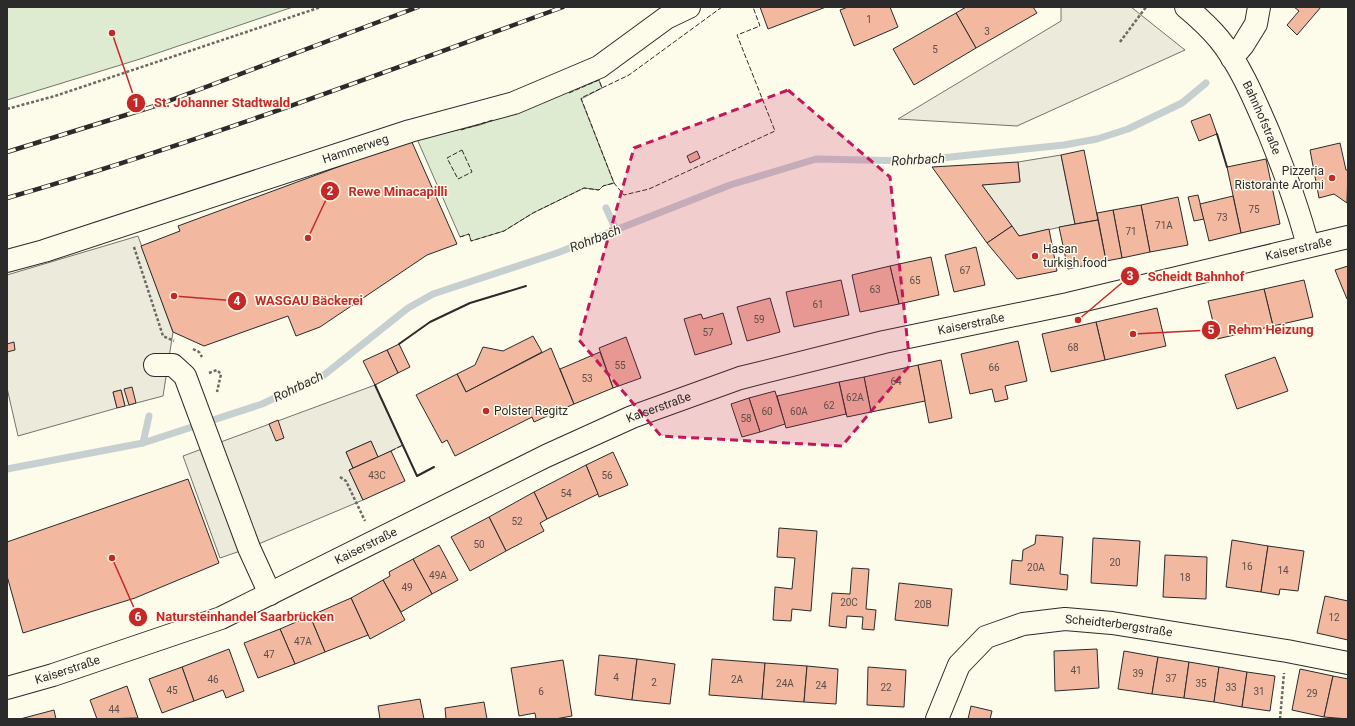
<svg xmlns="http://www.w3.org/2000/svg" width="1355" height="726" font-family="Roboto,sans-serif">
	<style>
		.green { fill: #deebd1; stroke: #74746e }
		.parking { fill: #eceadb; stroke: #74746e }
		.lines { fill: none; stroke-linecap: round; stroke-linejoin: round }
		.stream { stroke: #c7d0d0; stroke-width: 7 }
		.building { fill: #f2b8a0; stroke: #2b2b2b }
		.minor-casing { stroke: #2b2b2b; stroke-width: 24 }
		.major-casing { stroke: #2b2b2b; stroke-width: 24 }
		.path { stroke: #6a6964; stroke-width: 2.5; stroke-dasharray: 3 2; stroke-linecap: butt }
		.minor { stroke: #fdfbea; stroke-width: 22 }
		.major { stroke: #fdfbea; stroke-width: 22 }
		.rail-casing { stroke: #2b2b2b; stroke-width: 4.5 }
		.rail { stroke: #fdfbea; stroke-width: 3; stroke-dasharray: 9; stroke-linecap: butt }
		.fence { stroke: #2b2b2b; stroke-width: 1; stroke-dasharray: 5 2; stroke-linecap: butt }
		.wall { stroke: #2b2b2b; stroke-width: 2 }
		.marked { fill: #c2185b; fill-opacity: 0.2; stroke: #c2185b; stroke-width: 3; stroke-dasharray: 8 5; stroke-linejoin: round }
		.poi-dot { fill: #c62828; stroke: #fdfbea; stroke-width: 1.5 }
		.labels { text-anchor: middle; stroke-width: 3; stroke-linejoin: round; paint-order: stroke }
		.number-label { font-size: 10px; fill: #5d4e48 }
		.street-label { font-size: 12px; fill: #2b2b2b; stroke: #fdfbea }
		.poi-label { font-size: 12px; fill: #2b2b2b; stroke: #fdfbea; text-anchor: start }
		.water-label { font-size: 13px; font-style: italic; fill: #2b2b2b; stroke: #fdfbea }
		.leader { fill: none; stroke: #c62828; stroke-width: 1.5 }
		.callout-dot { fill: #c62828; stroke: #fdfbea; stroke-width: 1.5 }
		.mark-label { font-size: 12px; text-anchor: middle; font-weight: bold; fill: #fff }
		.callout-label { font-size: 13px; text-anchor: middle; font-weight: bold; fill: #c62828; stroke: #fdfbea; stroke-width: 3; stroke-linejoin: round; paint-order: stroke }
	</style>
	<rect width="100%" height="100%" fill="#fdfbea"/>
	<!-- green -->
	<g class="green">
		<polygon points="7,7 293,7 140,59 7,100"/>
		<polygon points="599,80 602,88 581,99 614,183 603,186 599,190 584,188 533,213 504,231 471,241 469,234 460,237 417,139 480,125"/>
	</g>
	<!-- parking -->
	<g class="parking">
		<polygon points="1061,7 1131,7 1185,50 1017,126 898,119 1061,21"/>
		<polygon points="1061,155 1075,224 1019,236 982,185 1020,181 1018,162"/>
		<polygon points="138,236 173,332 163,396 125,406 121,390 113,392 117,408 18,436 7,388 7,275"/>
		<polygon points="375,385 403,445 378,457 371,441 346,452 353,468 349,470 363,500 249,548 220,558 183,456"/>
	</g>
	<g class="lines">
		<!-- stream -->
		<g class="stream">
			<polyline points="606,208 616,230"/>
			<polyline points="143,443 149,416"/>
			<polyline points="7,469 143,443 262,404 324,375 408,308 433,294 557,253 730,185 816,159 913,161 1064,145 1097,139 1128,129 1182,103 1206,83"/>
		</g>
	</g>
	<!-- building -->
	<g class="building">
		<polygon points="760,7 826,7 768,29"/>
		<polygon points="848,7 890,7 898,27 854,46 840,10"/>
		<polygon points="966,7 1033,7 1037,13 976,48 956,13"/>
		<polygon points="1294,7 1321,7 1297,35 1287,25 1299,11"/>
		<polygon points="956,13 976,48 914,85 893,49"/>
		<polygon points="1210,114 1217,134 1199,141 1191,121"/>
		<polygon points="411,140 457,244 427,255 320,327 296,336 288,316 204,346 173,332 141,246 180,231 178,226"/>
		<polygon points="1340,143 1346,170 1348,170 1347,203 1334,194 1319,198 1310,150"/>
		<polygon points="1084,150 1098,220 1075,224 1061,155"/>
		<polygon points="697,151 700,158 690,163 687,156"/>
		<polygon points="1266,159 1280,224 1241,233 1227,167"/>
		<polygon points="1018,162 1020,182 982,185 1012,226 987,243 932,167"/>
		<polygon points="1198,195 1204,219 1194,221 1188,197"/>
		<polygon points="1233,196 1241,233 1209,241 1200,204"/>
		<polygon points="1178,197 1188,245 1150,252 1141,205"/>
		<polygon points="1141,205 1150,252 1122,258 1113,210"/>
		<polygon points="1113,210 1122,258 1106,261 1097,213"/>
		<polygon points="1098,220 1106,261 1068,269 1059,227"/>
		<polygon points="1012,226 1019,236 1049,229 1057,271 1017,279 987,243"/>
		<polygon points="976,247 985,285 954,292 945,255"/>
		<polygon points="931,257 939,295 899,304 890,266"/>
		<polygon points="890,266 899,304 860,312 852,275"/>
		<polygon points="1348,266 1348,299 1347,299 1335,270"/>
		<polygon points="841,280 849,315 794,327 786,292"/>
		<polygon points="1304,280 1313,317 1273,326 1264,289"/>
		<polygon points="1264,289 1273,326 1217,339 1208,301"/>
		<polygon points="770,298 780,332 747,341 737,307"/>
		<polygon points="1157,308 1166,346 1105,360 1096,322"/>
		<polygon points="723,313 732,344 695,355 684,319 701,314 703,319"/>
		<polygon points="1096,322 1105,360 1051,372 1042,334"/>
		<polygon points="533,336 542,352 466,392 457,374 475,365 483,347 503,351"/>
		<polygon points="626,337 641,378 613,388 599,348"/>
		<polygon points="1018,341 1027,381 1005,386 1008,399 995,402 992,389 970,394 961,354"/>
		<polygon points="14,342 15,350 7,352 7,344"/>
		<polygon points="399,344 410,367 398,373 387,350"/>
		<polygon points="551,348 574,404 534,422 532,417 455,456 447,440 442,443 416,395 457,374 466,392"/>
		<polygon points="387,350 398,373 375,385 363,361"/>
		<polygon points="600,352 613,388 574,404 560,369"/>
		<polygon points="1275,357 1288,391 1237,409 1225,375"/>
		<polygon points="941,360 952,418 929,423 918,365"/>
		<polygon points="918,365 925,401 871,412 864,377"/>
		<polygon points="864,377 871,412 847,417 839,382"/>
		<polygon points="839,382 846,414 786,428 777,396"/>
		<polygon points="132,387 136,403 129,405 124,389"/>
		<polygon points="121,390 125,406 117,408 113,392"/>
		<polygon points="775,391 785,424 760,432 749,398"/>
		<polygon points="749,398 760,432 742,437 731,404"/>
		<polygon points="278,420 284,438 276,441 269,424"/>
		<polygon points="371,441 378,457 353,468 346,452"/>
		<polygon points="391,451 405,481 363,500 349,470"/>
		<polygon points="613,452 628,485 599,497 586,465"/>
		<polygon points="586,465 598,494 547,519 534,492"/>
		<polygon points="188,479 219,563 135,598 23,633 7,576 7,542"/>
		<polygon points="534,492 547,519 540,523 544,531 506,551 489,517"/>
		<polygon points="489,517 506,551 470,571 451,537"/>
		<polygon points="779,528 817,531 811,611 792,609 791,621 773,620 775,587 792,589 795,558 777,557"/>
		<polygon points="1036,535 1063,537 1060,574 1068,575 1067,590 1010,584 1012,560 1022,561 1023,550 1035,544"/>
		<polygon points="1093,538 1140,541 1137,586 1091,583"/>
		<polygon points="1232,540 1268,546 1261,592 1226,587"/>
		<polygon points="439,545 458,580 432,594 413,559"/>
		<polygon points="1268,546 1304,551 1298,591 1280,589 1279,595 1261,592"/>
		<polygon points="1165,555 1207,557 1206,599 1163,597"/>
		<polygon points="413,559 432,594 401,612 383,580 390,576 389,572"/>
		<polygon points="852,568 869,569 866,609 876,610 874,630 862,629 863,617 847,616 846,628 829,626 832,593 850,594"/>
		<polygon points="383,580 405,620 370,639 351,598"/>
		<polygon points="899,583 952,589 948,626 895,620"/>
		<polygon points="1325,596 1348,601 1348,640 1317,633"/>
		<polygon points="351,598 368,635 325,652 310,616"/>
		<polygon points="310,616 325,652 295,664 280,629"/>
		<polygon points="280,629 295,664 258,678 244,643"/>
		<polygon points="229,649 244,691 226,698 223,690 194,701 182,667"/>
		<polygon points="1097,649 1099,688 1055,691 1054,651"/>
		<polygon points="1124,651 1158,657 1152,694 1118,689"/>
		<polygon points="599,655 637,659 632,700 595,695"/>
		<polygon points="1158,657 1189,662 1184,698 1152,694"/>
		<polygon points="637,659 675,664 670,704 632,700"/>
		<polygon points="712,659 765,663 762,699 709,695"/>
		<polygon points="563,660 572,716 555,719 536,719 535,713 519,716 511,668"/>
		<polygon points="1189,662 1219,667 1214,702 1184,698"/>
		<polygon points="765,663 807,666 804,702 762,699"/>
		<polygon points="807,666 838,669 836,704 804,702"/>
		<polygon points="182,667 194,701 162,713 149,679"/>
		<polygon points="868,667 906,670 904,707 867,705"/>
		<polygon points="1219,667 1247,672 1242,707 1214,702"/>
		<polygon points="1300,669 1333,676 1324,717 1292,710"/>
		<polygon points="1247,672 1275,676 1270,711 1242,707"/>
		<polygon points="1333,676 1348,679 1348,719 1324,717"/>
		<polygon points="127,686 138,718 97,719 90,700"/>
		<polygon points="420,699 424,719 380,719 378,706"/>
		<polygon points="484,702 487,719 446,719 445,708"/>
		<polygon points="971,706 992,711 990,719 968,719"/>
		<polygon points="54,710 56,719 20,719"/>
	</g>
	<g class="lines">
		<!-- minor casing -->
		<g class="minor-casing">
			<g id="minor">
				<path id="s1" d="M 1186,7 C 1198,17 1209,27 1219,39 C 1241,66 1255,101 1269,133 C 1284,170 1298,207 1308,246"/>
				<polyline points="1232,58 1243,45 1256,24 1259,7"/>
				<path id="s2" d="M 7,261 L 44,251 L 410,131 L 514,103 L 599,67 L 666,18 L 689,7"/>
				<polyline points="155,365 173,365 185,376 249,548 270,594"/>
				<path id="s3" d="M 937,719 L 959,665 L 986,637 L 1023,624 L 1065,619 L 1112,623 L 1287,651 L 1348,663"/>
			</g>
		</g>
		<!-- major casing -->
		<g class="major-casing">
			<g id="major">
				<path id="s4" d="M 7,688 L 53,675 L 221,618 L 546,456 L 632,417 L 740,378 L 884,342 L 1068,304 L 1348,237"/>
			</g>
		</g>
		<!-- path -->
		<g class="path">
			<polyline points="1120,42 1146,7"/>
			<polyline points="7,109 55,96 321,7"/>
			<polyline points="134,247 163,336 174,341"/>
			<polyline points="193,349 199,352 202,357"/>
			<polyline points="209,373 217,370 221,374 217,392"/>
			<polyline points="340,477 346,481 365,521"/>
			<polyline points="1280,719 1284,673"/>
		</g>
		<!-- minor -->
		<use href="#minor" class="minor"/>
		<!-- major -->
		<use href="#major" class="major"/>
		<!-- rail casing -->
		<g class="rail-casing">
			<g id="rail">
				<polyline points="7,152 158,105 418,7"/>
				<path d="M 7,198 C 195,144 379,74 563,7"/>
			</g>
		</g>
		<!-- rail -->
		<use href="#rail" class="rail"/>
		<!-- fence -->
		<g class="fence">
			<polyline points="722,7 629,75 581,98 614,183 624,195 649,189 775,131 737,35 760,26 753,7"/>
			<polyline points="569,93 599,80 602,88"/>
			<polyline points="461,130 493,120"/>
			<polygon points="462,150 472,172 458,179 447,158"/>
			<polyline points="460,237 469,234 471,241 504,231 533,213 584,188 599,190 603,186 614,183"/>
			<polyline points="391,451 403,445"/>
		</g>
		<!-- wall -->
		<g class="wall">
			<polyline points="1217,134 1227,167"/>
			<polyline points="399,344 430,322 470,303 526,286"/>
			<polyline points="375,385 417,476 434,467"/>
		</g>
	</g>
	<!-- marked area -->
	<path class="marked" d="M 788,90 L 890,177 L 910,365 L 842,446 L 661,436 L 579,340 L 634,148 Z"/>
	<!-- markers -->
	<g class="poi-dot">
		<circle cx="1332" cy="178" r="4"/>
		<circle cx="1035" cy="256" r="4"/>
		<circle cx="486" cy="411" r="4"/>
	</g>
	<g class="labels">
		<!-- number labels -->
		<g class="number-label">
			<text x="869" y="23">1</text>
			<text x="987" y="35">3</text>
			<text x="935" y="53">5</text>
			<text x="1254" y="213">75</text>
			<text x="1222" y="221">73</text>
			<text x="1164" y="229">71A</text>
			<text x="1131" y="235">71</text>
			<text x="965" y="274">67</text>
			<text x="915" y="284">65</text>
			<text x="875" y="293">63</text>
			<text x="818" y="308">61</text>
			<text x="759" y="323">59</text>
			<text x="708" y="336">57</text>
			<text x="1073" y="351">68</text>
			<text x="620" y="369">55</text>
			<text x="994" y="371">66</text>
			<text x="587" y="382">53</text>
			<text x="896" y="385">64</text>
			<text x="855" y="401">62A</text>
			<text x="829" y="409">62</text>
			<text x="767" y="415">60</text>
			<text x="799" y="415">60A</text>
			<text x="746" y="422">58</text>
			<text x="377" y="479">43C</text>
			<text x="607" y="479">56</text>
			<text x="566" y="497">54</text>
			<text x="517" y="525">52</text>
			<text x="479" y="548">50</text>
			<text x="1115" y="566">20</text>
			<text x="1247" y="570">16</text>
			<text x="1036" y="571">20A</text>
			<text x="1283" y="574">14</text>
			<text x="438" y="579">49A</text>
			<text x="1185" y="581">18</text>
			<text x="407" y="591">49</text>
			<text x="849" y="606">20C</text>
			<text x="923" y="608">20B</text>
			<text x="1334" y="621">12</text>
			<text x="303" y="645">47A</text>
			<text x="269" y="658">47</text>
			<text x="1076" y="674">41</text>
			<text x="1138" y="677">39</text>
			<text x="616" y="681">4</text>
			<text x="1171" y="682">37</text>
			<text x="213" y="683">46</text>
			<text x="737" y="683">2A</text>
			<text x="654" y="686">2</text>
			<text x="785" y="687">24A</text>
			<text x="1201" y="687">35</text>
			<text x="821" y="689">24</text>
			<text x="886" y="691">22</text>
			<text x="1231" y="691">33</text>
			<text x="172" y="694">45</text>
			<text x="541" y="695">6</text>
			<text x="1259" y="695">31</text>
			<text x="1312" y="697">29</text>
			<text x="114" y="713">44</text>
		</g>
		<!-- street labels -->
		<g class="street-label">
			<text dy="4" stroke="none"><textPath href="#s1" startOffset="136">Bahnhofstraße</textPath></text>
			<text dy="4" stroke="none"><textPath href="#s2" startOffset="366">Hammerweg</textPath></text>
			<text dy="4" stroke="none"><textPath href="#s4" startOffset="1371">Kaiserstraße</textPath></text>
			<text dy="4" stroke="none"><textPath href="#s4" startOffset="1035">Kaiserstraße</textPath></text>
			<text dy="4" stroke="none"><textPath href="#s4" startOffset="711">Kaiserstraße</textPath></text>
			<text dy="4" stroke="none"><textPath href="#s4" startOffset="387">Kaiserstraße</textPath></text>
			<text dy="4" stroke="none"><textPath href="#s3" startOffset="233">Scheidterbergstraße</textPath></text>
			<text dy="4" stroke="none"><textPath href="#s4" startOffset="63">Kaiserstraße</textPath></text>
		</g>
		<!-- poi labels -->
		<g class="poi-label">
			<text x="1324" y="175" text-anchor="end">Pizzeria<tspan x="1324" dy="14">Ristorante Aromi</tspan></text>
			<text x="1043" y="253">Hasan<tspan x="1043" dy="14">turkish food</tspan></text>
			<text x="494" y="415">Polster Regitz</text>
		</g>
		<!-- water labels -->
		<g class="water-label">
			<text transform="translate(918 159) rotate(-3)" y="5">Rohrbach</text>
			<text transform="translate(595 238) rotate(-21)" y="5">Rohrbach</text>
			<text transform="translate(298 386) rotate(-26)" y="5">Rohrbach</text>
		</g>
	</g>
	<!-- callouts -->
	<path class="leader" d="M112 33L136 103M308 238L330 191M1078 320L1130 276M174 296L237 301M1133 334L1211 330M112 558L138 617"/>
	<g class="callout-dot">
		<circle cx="112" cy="33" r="4"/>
		<circle cx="308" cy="238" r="4"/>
		<circle cx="1078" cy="320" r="4"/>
		<circle cx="174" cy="296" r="4"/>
		<circle cx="1133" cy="334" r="4"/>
		<circle cx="112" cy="558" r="4"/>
		<circle cx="136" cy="103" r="10"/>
		<circle cx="330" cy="191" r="10"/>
		<circle cx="1130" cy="276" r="10"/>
		<circle cx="237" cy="301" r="10"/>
		<circle cx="1211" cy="330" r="10"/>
		<circle cx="138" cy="617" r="10"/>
	</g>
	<g class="mark-label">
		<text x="136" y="107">1</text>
		<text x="330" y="195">2</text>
		<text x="1130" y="280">3</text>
		<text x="237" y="305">4</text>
		<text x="1211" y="334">5</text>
		<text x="138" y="621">6</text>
	</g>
	<g class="callout-label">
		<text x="222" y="107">St. Johanner Stadtwald</text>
		<text x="398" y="196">Rewe Minacapilli</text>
		<text x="1196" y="281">Scheidt Bahnhof</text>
		<text x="309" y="305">WASGAU Bäckerei</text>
		<text x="1271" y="334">Rehm Heizung</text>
		<text x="245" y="621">Natursteinhandel Saarbrücken</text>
	</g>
	<!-- border -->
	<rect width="1355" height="726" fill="none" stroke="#2b2b2b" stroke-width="16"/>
</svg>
